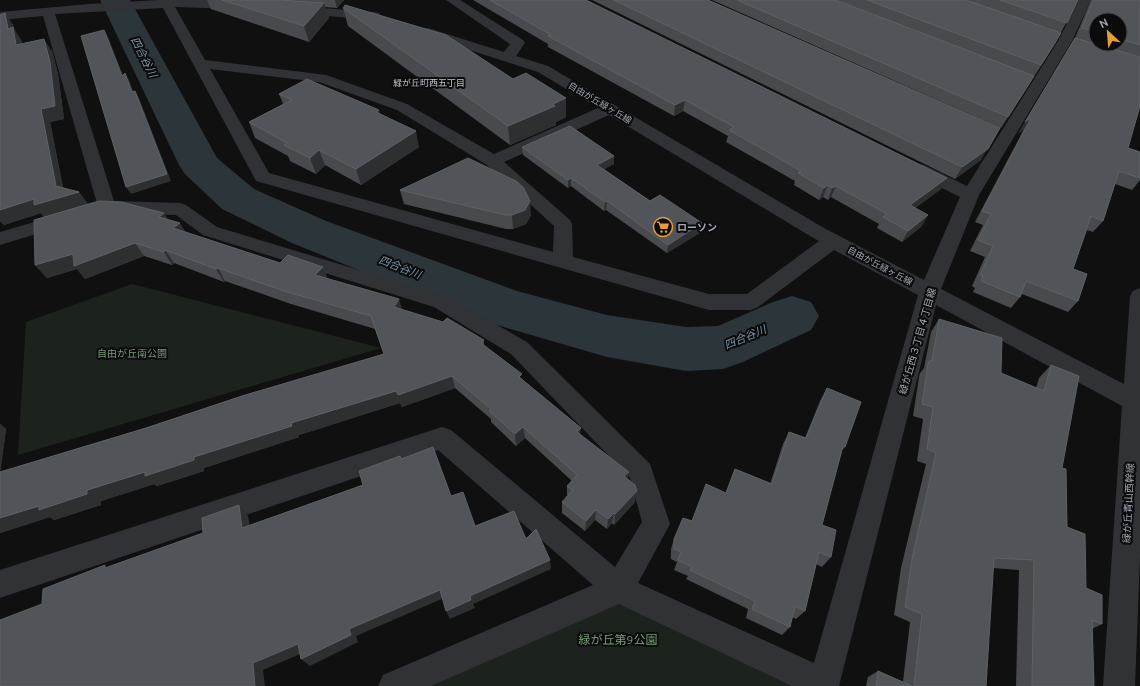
<svg xmlns="http://www.w3.org/2000/svg" width="1140" height="686" font-family="Ubuntu,'Noto Sans JP',sans-serif">
	<style>
		.green { fill: #1c231d }
		.lines { fill: none; stroke-linecap: round; stroke-linejoin: round }
		.river { fill: #2c353a; fill-rule: evenodd }
		.minor { fill: #313236; fill-rule: evenodd }
		.wall { fill: #484a4e; fill-rule: evenodd }
		.shaded-wall { fill: #2d2f31 }
		.building { fill: #515459; stroke: #5e6167 }
		.labels { text-anchor: middle; stroke-width: 4; stroke-linejoin: round; paint-order: stroke }
		.far-neighbourhood-label { font-size: 9px; fill: #c2c6cd; stroke: #0b0b0c }
		.far-street-label { font-size: 9px; fill: #a2a7b1; stroke: #0b0b0c }
		.poi-label { font-size: 10px; font-weight: bold; fill: #a2a7b1; stroke: #0b0b0c; text-anchor: start }
		.street-label { font-size: 10px; fill: #a2a7b1; stroke: #0b0b0c }
		.park-label { font-size: 10px; fill: #799b79; stroke: #0b0b0c }
		.water-label { font-size: 11px; font-style: italic; fill: #7a97ab; stroke: #0b0b0c }
		.near-park-label { font-size: 12px; fill: #799b79; stroke: #0b0b0c }
	</style>
	<rect width="100%" height="100%" fill="#101011"/>
	<!-- green -->
	<g class="green">
		<polygon points="132,284 381,348 18,455 26,322"/>
		<polygon points="619,589 823,686 394,686"/>
	</g>
	<g class="lines">
		<!-- river -->
		<polygon class="river" points="100,0 130,0 217,158 254,189 326,221 517,291 607,315 686,327 718,326 773,302 792,296 811,302 819,316 811,330 743,362 723,369 686,371 607,357 487,322 292,243 222,209 185,174 179,165"/>
		<!-- minor -->
		<g class="minor">
			<path d="M 159,0 L 209,0 L 242,2 L 244,5 L 242,8 L 238,9 L 175,7 L 205,60 L 326,75 L 407,104 L 494,154 L 598,108 L 538,72 L 423,35 L 421,32 L 423,29 L 428,28 L 504,52 L 510,44 L 446,0 L 460,0 L 523,40 L 525,43 L 516,56 L 548,66 L 824,228 L 924,280 L 960,197 L 912,173 L 909,169 L 912,165 L 918,164 L 924,165 L 967,186 L 1058,41 L 1079,0 L 1091,0 L 1072,41 L 979,195 L 941,289 L 1124,384 L 1130,296 L 1133,291 L 1140,288 L 1140,556 L 1135,686 L 1103,686 L 1122,406 L 936,305 L 839,686 L 792,686 L 619,604 L 431,686 L 378,686 L 383,675 L 593,585 L 438,450 L 0,598 L 0,570 L 442,427 L 451,430 L 615,567 L 642,522 L 630,478 L 511,354 L 434,307 L 203,235 L 176,215 L 107,213 L 101,211 L 98,207 L 43,16 L 0,20 L 0,12 L 89,4 ZM 163,8 L 256,181 L 709,310 L 751,310 L 758,307 L 834,250 L 918,295 L 814,663 L 638,583 L 670,524 L 650,464 L 527,342 L 448,297 L 217,227 L 186,205 L 180,203 L 114,201 L 55,14 ZM 210,69 L 319,82 L 397,110 L 487,165 L 554,226 L 553,252 L 269,173 ZM 609,115 L 810,236 L 819,241 L 747,294 L 709,294 L 573,257 L 572,224 L 570,220 L 504,162 Z"/>
			<polygon points="296,6 374,12 379,13 380,16 379,19 374,20 292,13 290,10 292,7"/>
			<polygon points="62,214 69,216 71,220 69,224 0,245 0,232"/>
		</g>
	</g>
	<!-- wall -->
	<g class="wall">
		<polygon points="207,0 344,0 337,8 325,7 329,18 309,42 211,9"/>
		<polygon points="473,0 586,0 941,189 915,208 922,226 902,242 877,228 879,224 831,197 828,200 823,197 819,200 794,185 795,181 726,142 728,136 683,111 674,116 548,47 548,44"/>
		<polygon points="592,0 708,0 981,160 955,179"/>
		<polygon points="712,0 836,0 958,47 837,0 1078,0 1055,44 1001,128"/>
		<path d="M 1091,0 L 1140,0 L 1140,106 L 1128,148 L 1140,152 L 1140,180 L 1132,190 L 1115,184 L 1103,221 L 1093,232 L 1087,230 L 1073,269 L 1078,301 L 1068,312 L 1022,294 L 1020,297 L 1011,308 L 973,292 L 975,288 L 972,286 L 985,257 L 970,251 L 983,225 L 975,222 L 1024,129 L 1018,134 L 1075,38 ZM 1096,20 L 1120,20 L 1120,44 L 1096,44 Z"/>
		<polygon points="343,8 513,79 566,98 566,117 556,122 556,125 510,145 348,26"/>
		<polygon points="5,13 13,25 14,29 21,40 22,44 52,51 58,74 64,119 50,122 63,188 79,192 88,205 164,213 168,220 186,232 280,263 323,267 327,278 403,310 484,340 484,345 522,379 628,479 635,502 614,525 612,523 607,529 595,520 585,531 562,513 562,502 567,496 567,486 572,481 525,438 516,446 491,422 491,419 455,388 402,407 400,403 299,435 299,437 204,468 204,471 157,486 154,484 101,501 101,505 54,520 50,517 0,533 0,424 6,429 0,472 146,428 384,354 375,329 291,304 225,281 224,282 174,263 172,265 144,256 85,279 77,269 47,278 35,265 44,217 41,213 4,225 0,221 0,15"/>
		<polygon points="279,94 380,114 419,147 361,185 325,165 316,174 290,161 288,156 255,138 249,122 283,104"/>
		<polygon points="522,147 614,156 614,164 604,169 650,201 701,232 667,253 606,210 604,211 571,186 568,188 523,155"/>
		<polygon points="400,190 531,215 526,224 513,229 506,229 404,204"/>
		<polygon points="939,319 1001,373 1036,388 1039,378 1051,365 1067,527 1086,588 1102,624 1092,629 1094,686 1016,686 1019,570 993,568 986,686 866,686 868,677 878,671 903,682 910,622 894,615 901,568 926,464 917,461 923,419 913,416 919,377 920,373 924,368 931,332"/>
		<polygon points="827,388 845,447 842,450 822,525 831,557 822,567 816,564 805,611 796,619 792,617 790,627 782,635 746,618 748,609 686,579 688,576 674,570 677,562 671,559 671,549 674,539 692,521 726,493 735,469 770,484 783,444 789,432 805,438 820,401"/>
	</g>
	<!-- shaded-wall -->
	<g class="shaded-wall">
		<polygon points="335,0 344,0 337,8"/>
		<polygon points="324,3 329,18 309,42 304,26"/>
		<polygon points="5,13 13,25 14,29 21,40 24,57 16,45 8,29"/>
		<polygon points="104,30 108,37 126,83 122,76"/>
		<polygon points="44,39 52,51 58,74 64,119 50,122 65,196 79,192 89,205 45,218 41,213 4,225 0,221 0,210 56,186 41,109"/>
		<polygon points="125,73 129,80 136,99 132,92"/>
		<polygon points="1034,76 1028,87 1001,128 1008,117"/>
		<polygon points="135,91 139,98 171,181 131,194 126,187"/>
		<polygon points="566,98 566,117 556,122 556,125 510,145 508,126"/>
		<polygon points="685,100 683,111 674,116 675,105"/>
		<polygon points="379,110 383,126 376,112"/>
		<polygon points="1031,118 1024,129 1018,134 1025,122"/>
		<polygon points="1000,128 981,160 955,179 962,167"/>
		<polygon points="416,131 419,147 361,185 356,169"/>
		<polygon points="319,150 325,165 316,174 310,158"/>
		<polygon points="614,156 614,164 597,173 597,165"/>
		<polygon points="571,178 571,186 568,188 568,180"/>
		<polygon points="947,178 941,189 904,216 910,205"/>
		<polygon points="828,185 823,197 819,200 824,188"/>
		<polygon points="836,186 831,197 828,200 832,188"/>
		<polygon points="530,201 531,215 526,224 513,229 512,215"/>
		<polygon points="607,201 606,210 604,211 605,202"/>
		<polygon points="164,213 172,226 159,217"/>
		<polygon points="928,215 922,226 902,242 908,231"/>
		<polygon points="180,223 188,236 173,228"/>
		<polygon points="702,223 701,232 667,253 668,245"/>
		<polygon points="135,243 144,256 85,279 77,269 47,278 35,265 73,254"/>
		<polygon points="165,250 174,263 172,265 164,252"/>
		<polygon points="323,267 328,280 315,275"/>
		<polygon points="218,268 225,281 224,282 216,269"/>
		<polygon points="399,299 403,312 394,307"/>
		<polygon points="452,376 455,388 402,407 400,403 299,435 299,437 204,468 204,471 157,486 154,484 101,501 101,505 54,520 50,517 0,533 0,518 194,457 291,423 396,391"/>
		<polygon points="0,424 6,429 0,473"/>
		<polygon points="523,427 525,438 516,446 515,434"/>
		<polygon points="581,428 580,440 577,432"/>
		<polygon points="629,472 627,482 624,476"/>
		<polygon points="637,491 635,502 614,525 615,514"/>
		<polygon points="239,505 248,516 252,538 242,528"/>
		<polygon points="596,510 595,520 585,531 586,521"/>
		<polygon points="614,513 612,523 607,529 608,519"/>
		<polygon points="550,560 551,569 473,604 475,608 450,619 446,611 470,596"/>
		<polygon points="440,590 444,598 356,636 358,642 310,666 301,659 349,629"/>
		<polygon points="298,644 307,651 263,670 265,686 255,686 253,663"/>
	</g>
	<!-- building -->
	<g class="building">
		<polygon points="222,0 280,0 324,3 304,26"/>
		<polygon points="490,0 586,0 947,178 910,205 928,215 908,231 883,217 887,214 836,186 832,188 828,185 824,188 798,173 801,171 729,130 734,127 685,100 675,105 548,36 551,35"/>
		<polygon points="614,0 708,0 1000,128 988,149 962,167"/>
		<polygon points="737,0 836,0 1034,76 1008,117"/>
		<polygon points="867,0 966,0 1061,33 1041,65"/>
		<polygon points="1000,0 1078,0 1067,23"/>
		<polygon points="1093,0 1140,0 1140,45 1120,39 1120,20 1096,20 1096,32 1082,28"/>
		<polygon points="345,5 446,35 513,79 526,73 566,98 553,104 555,106 508,126 343,8"/>
		<polygon points="5,13 8,29 13,27 16,45 44,39 50,62 55,106 41,109 56,186 79,192 34,205 34,199 0,210 0,15"/>
		<polygon points="104,30 122,76 125,73 132,92 135,91 167,174 126,187 81,36"/>
		<polygon points="1075,38 1140,57 1140,106 1128,148 1140,152 1140,178 1119,171 1103,221 1091,216 1073,269 1087,274 1078,301 1026,281 1020,297 981,281 983,276 980,275 993,246 978,240 991,214 982,211 1031,118 1025,122"/>
		<polygon points="307,79 379,110 376,112 416,131 356,169 319,150 310,158 284,145 287,143 249,122 292,100 279,94"/>
		<polygon points="570,126 614,156 597,165 650,201 660,195 702,223 668,245 607,201 605,202 571,178 568,180 522,147"/>
		<polygon points="468,158 516,181 523,187 530,201 525,210 512,215 505,215 400,190"/>
		<polygon points="99,201 121,202 164,213 159,217 180,223 173,228 280,263 288,255 323,267 315,275 399,299 394,307 443,322 447,318 484,340 481,343 522,374 519,377 581,428 577,432 629,472 624,476 635,485 637,491 615,514 614,513 608,519 596,510 586,521 562,502 573,490 567,486 577,475 523,427 515,434 489,411 491,409 452,376 398,395 396,391 291,423 292,426 194,457 194,460 145,476 145,472 87,490 87,494 39,510 39,506 0,518 0,472 146,428 242,396 384,354 371,316 284,291 218,268 216,269 165,250 164,252 135,243 74,266 73,254 35,265 34,220"/>
		<polygon points="939,319 1002,338 1001,373 1044,391 1051,365 1079,376 1062,468 1066,469 1067,527 1085,534 1086,588 1102,595 1102,624 1092,620 1094,686 1032,686 1034,560 994,558 986,686 914,686 922,614 905,607 912,559 936,453 927,449 933,407 922,404 928,364 929,361 932,361"/>
		<polygon points="827,388 861,402 845,447 843,446 822,525 836,530 831,557 819,552 805,611 795,606 790,627 752,609 755,601 690,570 692,567 678,560 681,552 674,549 674,539 683,518 692,521 706,484 726,493 735,469 772,484 789,432 806,438"/>
		<polygon points="433,447 451,496 463,492 475,526 514,511 526,539 536,529 550,560 470,596 471,600 446,611 440,590 349,629 351,635 301,659 298,644 253,663 255,686 0,686 0,620 42,604 43,589 105,565 105,568 203,533 202,518 239,505 242,528 363,485 359,471 400,456 401,459"/>
		<polygon points="878,671 912,686 876,686"/>
	</g>
	<!-- icons -->
	<defs>
		<g id="supermarket-ring" transform="scale(1)"><circle r="9.5" fill="#0b0b0c" stroke="#e69f33" stroke-width="1.5"/><path d="M-6-5.5h2.5l.6 2H6L4.5 2H-2.5L-4.4-4H-6ZM-1.5 3.2a1.3 1.3 0 1 0 .1 0ZM3 3.2a1.3 1.3 0 1 0 .1 0Z" fill="#e69f33"/></g>
	</defs>
	<g fill-rule="evenodd">
		<use href="#supermarket-ring" x="663" y="227"/>
	</g>
	<g class="labels">
		<!-- far-neighbourhood labels -->
		<g class="far-neighbourhood-label">
			<text x="429" y="86">緑が丘町西五丁目</text>
		</g>
		<!-- far-street labels -->
		<g class="far-street-label">
			<text transform="translate(600 103) rotate(31)" y="3">自由が丘緑ヶ丘線</text>
			<text transform="translate(880 266) rotate(28)" y="3">自由が丘緑ヶ丘線</text>
		</g>
		<!-- poi labels -->
		<g class="poi-label">
			<text x="677" y="231">ローソン</text>
		</g>
		<!-- street labels -->
		<g class="street-label">
			<text transform="translate(917 341) rotate(-74)" y="4">緑が丘西３丁目４丁目線</text>
			<text transform="translate(1128 503) rotate(-87)" y="4">緑が丘青山西幹線</text>
		</g>
		<!-- park labels -->
		<g class="park-label">
			<text x="132" y="357">自由が丘南公園</text>
		</g>
		<!-- water labels -->
		<g class="water-label">
			<text transform="translate(144 57) rotate(63)" y="4">四合谷川</text>
			<text transform="translate(400 267) rotate(21)" y="4">四合谷川</text>
			<text transform="translate(745 337) rotate(-23)" y="4">四合谷川</text>
		</g>
		<!-- near-park labels -->
		<g class="near-park-label">
			<text x="618" y="644">緑が丘第9公園</text>
		</g>
	</g>
	<!-- north arrow -->
	<g transform="translate(1108 32) rotate(334)"><circle r="19" fill="#0b0b0c" stroke="#47494e"/>
	<path d="M0-3L7 15L0 10L-7 15Z" fill="#e69f33"/>
	<text y="-6" font-size="11" font-weight="bold" text-anchor="middle" fill="#a2a7b1">N</text>
	</g>
</svg>
